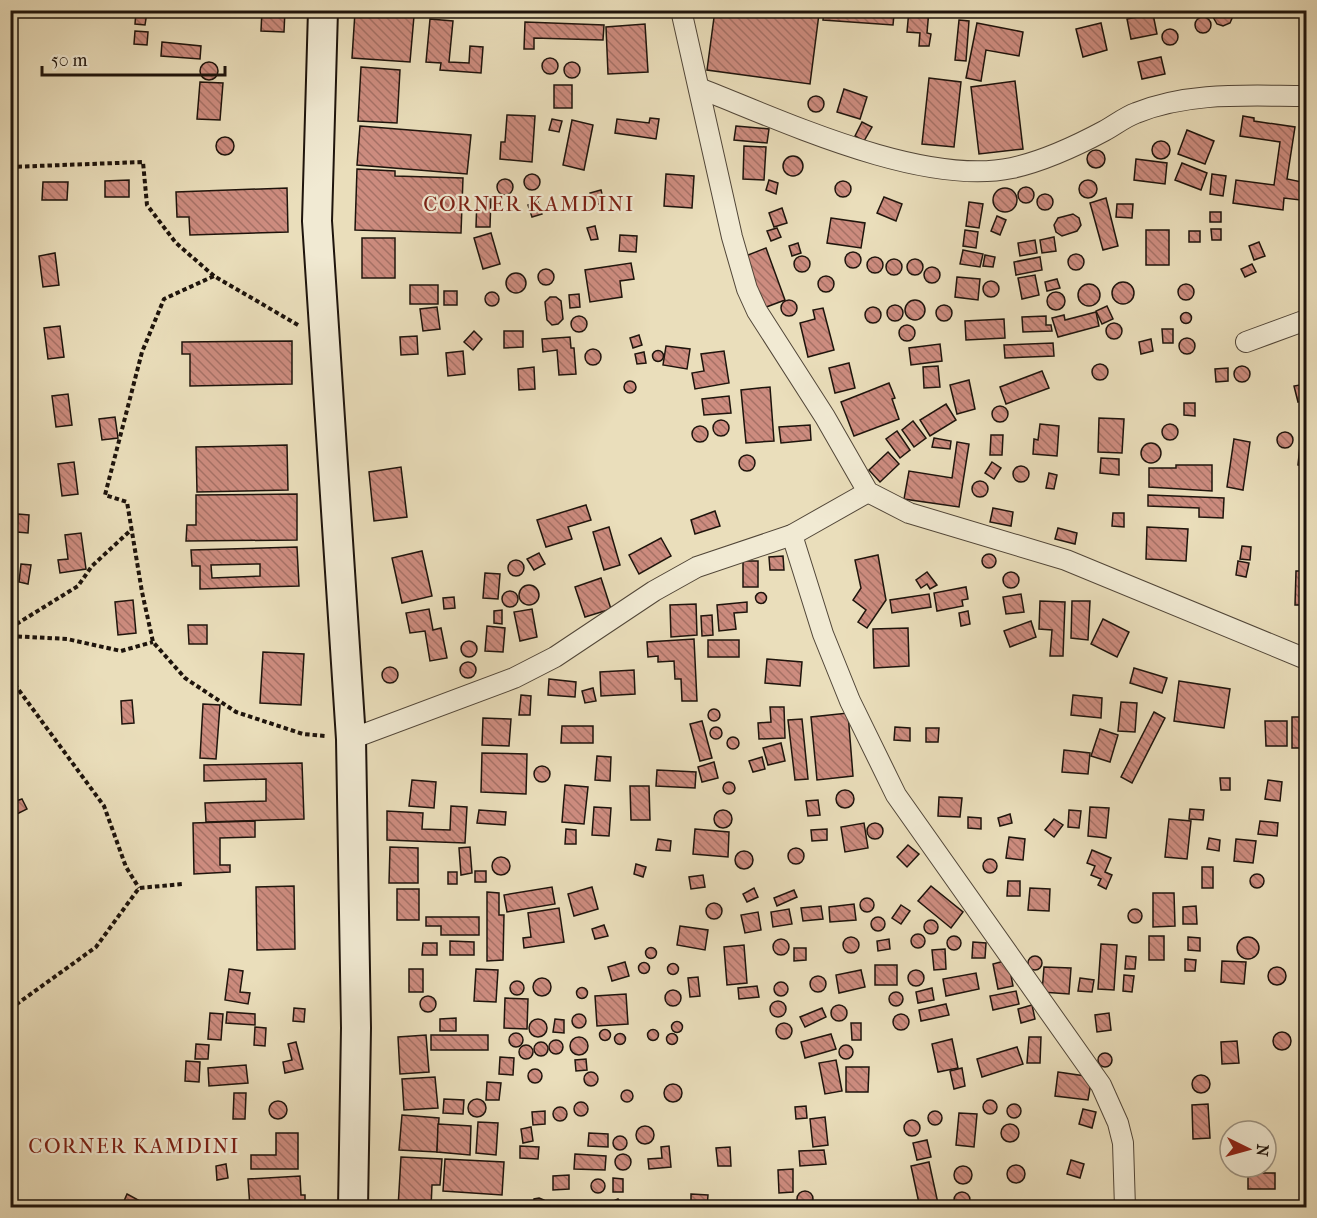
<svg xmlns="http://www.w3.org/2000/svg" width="1317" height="1218" font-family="'IM FELL French Canon',serif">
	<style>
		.building { fill: url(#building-back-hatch); stroke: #1e140c; stroke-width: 1.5; fill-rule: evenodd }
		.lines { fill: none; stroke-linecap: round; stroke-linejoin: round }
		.street-casing { stroke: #514638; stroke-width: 22 }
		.secondary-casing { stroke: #1e140c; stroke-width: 32 }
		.path { stroke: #1e140c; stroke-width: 4; stroke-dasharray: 4.5 3; stroke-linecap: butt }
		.street { stroke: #f1ead3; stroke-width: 20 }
		.secondary { stroke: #f1ead3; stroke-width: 28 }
		.labels { text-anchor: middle; stroke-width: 4.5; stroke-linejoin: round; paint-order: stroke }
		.quarter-label { font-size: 21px; letter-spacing: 1.5px; fill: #7a1f14; stroke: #f1ead3 }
	</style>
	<defs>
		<pattern id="building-back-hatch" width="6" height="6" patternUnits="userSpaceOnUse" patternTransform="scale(1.5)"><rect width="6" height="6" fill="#cd8c7f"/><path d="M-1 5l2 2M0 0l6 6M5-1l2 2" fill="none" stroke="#a67166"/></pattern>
	</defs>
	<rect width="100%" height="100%" fill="#eadebb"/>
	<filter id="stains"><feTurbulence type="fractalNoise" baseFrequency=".00333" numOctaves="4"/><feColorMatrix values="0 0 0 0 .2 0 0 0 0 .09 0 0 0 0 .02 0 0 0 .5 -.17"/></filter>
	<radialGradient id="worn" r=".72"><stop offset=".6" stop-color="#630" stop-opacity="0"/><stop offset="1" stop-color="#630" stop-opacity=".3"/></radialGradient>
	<!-- building -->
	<g class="building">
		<polygon points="262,10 285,10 284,32 261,31"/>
		<polygon points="715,10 791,10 819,14 810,84 707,70"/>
		<polygon points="824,10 900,10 899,15 894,15 893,25 823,20"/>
		<polygon points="909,10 929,10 927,33 931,34 929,46 919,46 920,33 907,32"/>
		<polygon points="1216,10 1230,10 1233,16 1230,23 1223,26 1217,24 1213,17"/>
		<polygon points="136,11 147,12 145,25 135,24"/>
		<polygon points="355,12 414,16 410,62 352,58"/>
		<polygon points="1153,14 1157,34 1131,39 1127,19"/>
		<circle cx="1203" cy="25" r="8"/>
		<polygon points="430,19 453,21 449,62 469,63 470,46 483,47 481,73 440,70 441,63 426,62"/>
		<polygon points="959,20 969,21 966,61 955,60"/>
		<polygon points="525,22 604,25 603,40 534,38 534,49 524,49"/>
		<polygon points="977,23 1023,32 1019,56 986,50 981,81 966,78"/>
		<polygon points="1101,23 1107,50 1083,57 1076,29"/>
		<polygon points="645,24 648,72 608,74 606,27"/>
		<circle cx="1170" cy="37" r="8"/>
		<polygon points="135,31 148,32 147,45 134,44"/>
		<polygon points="162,42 201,46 200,59 161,56"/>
		<polygon points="1161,57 1165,74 1142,79 1138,62"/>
		<circle cx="550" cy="66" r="8"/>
		<circle cx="572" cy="70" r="8"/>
		<circle cx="209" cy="71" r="9"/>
		<polygon points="361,67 400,70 397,123 358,121"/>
		<polygon points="929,78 961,82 954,147 922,144"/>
		<polygon points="1015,81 1023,149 979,154 971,87"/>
		<polygon points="200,82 223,83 220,120 197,119"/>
		<rect x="554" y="85" width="18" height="23"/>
		<polygon points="844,89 867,97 860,119 837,112"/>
		<circle cx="816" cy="104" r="8"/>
		<polygon points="507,115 535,116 532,162 500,159 501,142 505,142"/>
		<polygon points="1243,116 1254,118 1254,121 1295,127 1287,179 1302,182 1300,200 1284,198 1283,210 1233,203 1236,180 1274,185 1280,142 1240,136"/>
		<polygon points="650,118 659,119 656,139 615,133 617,119 649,123"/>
		<polygon points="552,119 562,121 559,132 549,130"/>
		<polygon points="572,120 593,125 584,170 563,165"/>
		<polygon points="862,122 872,127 864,141 855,136"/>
		<polygon points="360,126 471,135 467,174 357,165"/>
		<polygon points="736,126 769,129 767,143 734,140"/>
		<polygon points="1187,130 1214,141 1205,164 1178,154"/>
		<circle cx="225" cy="146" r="9"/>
		<circle cx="1161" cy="150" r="9"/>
		<polygon points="744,146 766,147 764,180 743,179"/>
		<circle cx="1096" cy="159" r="9"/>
		<circle cx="793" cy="166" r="10"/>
		<polygon points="1136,159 1167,163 1165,184 1134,180"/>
		<polygon points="1182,163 1207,173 1201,190 1175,180"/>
		<polygon points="357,169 395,171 395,176 463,178 461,233 355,230"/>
		<polygon points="666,174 694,176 692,208 664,206"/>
		<polygon points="1212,174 1226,176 1223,196 1210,194"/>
		<circle cx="532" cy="182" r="8"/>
		<circle cx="505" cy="187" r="8"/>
		<circle cx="1088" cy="189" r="9"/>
		<polygon points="129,180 129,197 105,197 105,181"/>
		<polygon points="769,180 778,183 776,194 766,190"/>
		<circle cx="843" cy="189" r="8"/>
		<polygon points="43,182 68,182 67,200 42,200"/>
		<circle cx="1026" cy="195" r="8"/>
		<polygon points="287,188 288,232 190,235 189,217 177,217 176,192"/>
		<circle cx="1005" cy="200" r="12"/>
		<polygon points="601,190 604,202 593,206 590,193"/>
		<circle cx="1045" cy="202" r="8"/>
		<polygon points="477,197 491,198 490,227 476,227"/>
		<polygon points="884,197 902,204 896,221 877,213"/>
		<polygon points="1106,198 1118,246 1103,250 1090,203"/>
		<polygon points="538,202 542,214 532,217 528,205"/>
		<polygon points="969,202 983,204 979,228 966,226"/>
		<polygon points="1117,204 1133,204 1132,218 1116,217"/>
		<polygon points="782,208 787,223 774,227 769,213"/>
		<rect x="1210" y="212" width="11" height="10"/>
		<polygon points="1073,214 1079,218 1081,225 1077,231 1062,236 1056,232 1054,225 1058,218"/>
		<polygon points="997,216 1006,220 1000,235 991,231"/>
		<polygon points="831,218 865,223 861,248 827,243"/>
		<polygon points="595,226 598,239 591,240 587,228"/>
		<polygon points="777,228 781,237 771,241 767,231"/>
		<polygon points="1211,229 1221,229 1221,240 1212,240"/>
		<polygon points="965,230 978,232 976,248 963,246"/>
		<rect x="1146" y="230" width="23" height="35"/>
		<rect x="1189" y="231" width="11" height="11"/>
		<polygon points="491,233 500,264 483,269 474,238"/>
		<polygon points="620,235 637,236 636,252 619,251"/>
		<polygon points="1054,237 1056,251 1042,253 1040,240"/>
		<rect x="362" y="238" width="33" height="40"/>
		<polygon points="1035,240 1037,253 1020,256 1018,243"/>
		<polygon points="1259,242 1265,256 1254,260 1249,246"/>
		<polygon points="798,243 801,253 792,256 789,246"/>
		<polygon points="766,248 785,300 761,309 743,257"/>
		<polygon points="963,250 983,254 980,267 960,264"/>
		<circle cx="853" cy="260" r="8"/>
		<polygon points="55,253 59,285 43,287 39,256"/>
		<circle cx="1076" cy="262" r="8"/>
		<polygon points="985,255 995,257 993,267 983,266"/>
		<circle cx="802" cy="264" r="8"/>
		<polygon points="1040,257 1042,270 1016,275 1014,262"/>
		<circle cx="875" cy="265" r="8"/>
		<circle cx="894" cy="267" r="8"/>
		<circle cx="915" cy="267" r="8"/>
		<polygon points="631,263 634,279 620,281 622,297 590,302 585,270"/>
		<polygon points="1252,264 1256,272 1245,277 1241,269"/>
		<circle cx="932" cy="275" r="8"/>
		<circle cx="546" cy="277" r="8"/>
		<circle cx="516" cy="283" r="10"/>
		<polygon points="1035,275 1039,295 1022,299 1018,278"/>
		<circle cx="826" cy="284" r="8"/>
		<polygon points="957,277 980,279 978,300 955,297"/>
		<polygon points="1057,279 1060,288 1047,291 1045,282"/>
		<circle cx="991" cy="289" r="8"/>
		<circle cx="1123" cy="293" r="11"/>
		<circle cx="1089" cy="295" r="11"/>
		<circle cx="1186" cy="292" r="8"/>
		<rect x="410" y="285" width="28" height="19"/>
		<rect x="444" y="291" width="13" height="14"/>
		<circle cx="1056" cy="301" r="9"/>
		<circle cx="492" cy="299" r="7"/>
		<polygon points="579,294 580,307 570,308 569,295"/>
		<polygon points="550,297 556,297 561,301 563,319 558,324 552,325 547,320 545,302"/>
		<circle cx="915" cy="310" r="10"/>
		<circle cx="789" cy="308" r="8"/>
		<circle cx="895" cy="313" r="8"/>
		<circle cx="944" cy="313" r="8"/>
		<polygon points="1107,306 1113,319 1102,324 1096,311"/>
		<polygon points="437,307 440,329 423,331 420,309"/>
		<circle cx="873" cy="315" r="8"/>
		<polygon points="823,308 834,350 808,357 800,323 815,319 813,310"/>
		<polygon points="1096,312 1099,326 1058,337 1052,318 1064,315 1065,320"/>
		<circle cx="1186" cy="318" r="5.5"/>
		<circle cx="579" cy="324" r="8"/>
		<polygon points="1046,316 1046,325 1051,325 1052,331 1023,332 1022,317"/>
		<polygon points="1004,319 1005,338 966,340 965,321"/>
		<circle cx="1114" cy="331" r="8"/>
		<circle cx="907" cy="333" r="8"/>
		<polygon points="60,326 64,357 48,359 44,328"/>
		<polygon points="1162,329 1173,329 1173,343 1163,343"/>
		<polygon points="474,331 482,339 473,350 464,342"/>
		<polygon points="504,331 523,331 523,347 504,348"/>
		<polygon points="639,335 642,345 633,348 630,338"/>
		<polygon points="417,336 418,354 401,355 400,337"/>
		<polygon points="570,337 571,348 574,348 576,374 559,375 557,350 543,352 542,339"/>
		<circle cx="1187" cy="346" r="8"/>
		<polygon points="1151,339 1153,351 1141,354 1139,342"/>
		<polygon points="292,341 292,384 190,386 190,354 182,354 182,342"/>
		<polygon points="1053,343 1054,356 1005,358 1004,345"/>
		<polygon points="940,344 942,361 911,365 909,348"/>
		<polygon points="666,346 690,349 687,369 663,365"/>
		<circle cx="593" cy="357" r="8"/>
		<circle cx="658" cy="356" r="5.5"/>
		<polygon points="463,351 465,374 448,376 446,353"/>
		<polygon points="724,351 729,383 695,389 692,373 704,371 701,354"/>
		<polygon points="644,352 646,363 637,364 635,354"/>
		<polygon points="849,363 855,388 835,393 829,368"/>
		<circle cx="1100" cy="372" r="8"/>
		<polygon points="938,366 940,387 924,388 923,367"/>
		<circle cx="1242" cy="374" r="8"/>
		<polygon points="534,367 535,389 519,390 518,369"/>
		<polygon points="1228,368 1228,381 1216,382 1215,369"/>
		<polygon points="1042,371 1049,388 1006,404 1000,387"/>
		<polygon points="969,380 975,409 957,414 950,385"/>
		<circle cx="630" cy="387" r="6"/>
		<polygon points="889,383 895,398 892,399 899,419 854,436 841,402"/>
		<polygon points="1306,384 1306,400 1298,402 1294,386"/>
		<polygon points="770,387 774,441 746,443 741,390"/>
		<polygon points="68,394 72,425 56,427 52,396"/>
		<polygon points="729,396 731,413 704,415 702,399"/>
		<polygon points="1184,403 1195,403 1195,416 1184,415"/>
		<polygon points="946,404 956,420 930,436 920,420"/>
		<circle cx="1000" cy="414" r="8"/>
		<polygon points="115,417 118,438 102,440 99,419"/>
		<polygon points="1099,418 1124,419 1122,453 1098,452"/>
		<circle cx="721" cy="428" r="8"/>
		<polygon points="913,421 926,438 914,447 902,430"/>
		<polygon points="1040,424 1059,426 1057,456 1033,454 1034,439 1038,440"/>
		<circle cx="1170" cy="432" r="8"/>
		<polygon points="810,425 811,440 781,443 779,427"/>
		<circle cx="700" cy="434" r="8"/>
		<polygon points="897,431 910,450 900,458 886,439"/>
		<circle cx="1285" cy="440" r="8"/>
		<polygon points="991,435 1003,435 1002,455 990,455"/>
		<polygon points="934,438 951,441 950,449 932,447"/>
		<polygon points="1234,439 1250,442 1243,490 1227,487"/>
		<polygon points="957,442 969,444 959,507 904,499 909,471 952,478"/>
		<circle cx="1151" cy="453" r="10"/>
		<polygon points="287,445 288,490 197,492 196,447"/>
		<polygon points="1300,446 1306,447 1306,467 1298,465"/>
		<polygon points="888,452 899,464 880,482 869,470"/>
		<circle cx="747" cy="463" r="8"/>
		<polygon points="1101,458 1119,459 1119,475 1100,473"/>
		<polygon points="74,462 78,494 62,496 58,464"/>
		<polygon points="992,462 1001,468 994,479 985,473"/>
		<polygon points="1176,465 1212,465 1212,491 1149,487 1149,468 1176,468"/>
		<circle cx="1021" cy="474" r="8"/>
		<polygon points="401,467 407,517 374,521 369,472"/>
		<polygon points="1049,473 1057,475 1054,489 1046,488"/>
		<circle cx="980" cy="489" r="8"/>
		<polygon points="297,494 297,540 186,541 187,525 196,525 196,495"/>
		<polygon points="1148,495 1224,498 1223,518 1199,517 1199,508 1148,506"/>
		<polygon points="586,505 591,520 568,527 572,539 546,547 537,520"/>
		<polygon points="993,508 1013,512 1011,526 990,522"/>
		<polygon points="715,511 720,526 695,534 691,520"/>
		<polygon points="1113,513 1124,513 1124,527 1112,526"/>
		<polygon points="18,514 29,515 28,533 17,532"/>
		<polygon points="609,527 620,565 604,570 593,532"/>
		<polygon points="1147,527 1188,529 1186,561 1146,559"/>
		<polygon points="1058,528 1077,533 1075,544 1055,539"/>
		<polygon points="81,533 86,569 60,573 58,560 68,559 65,535"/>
		<polygon points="661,538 671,556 639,574 629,555"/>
		<polygon points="1242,546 1251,547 1250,560 1240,559"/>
		<path d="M 297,547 L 299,586 L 200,589 L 200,566 L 192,566 L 191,550 ZM 260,564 L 260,576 L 212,578 L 211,565 Z"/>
		<polygon points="422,551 432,596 402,603 392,558"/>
		<polygon points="539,553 545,564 534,570 527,559"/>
		<circle cx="989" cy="561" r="7"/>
		<polygon points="878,555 886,600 867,628 858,622 866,610 853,600 861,588 855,560"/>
		<polygon points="783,556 784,570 770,570 769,557"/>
		<circle cx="516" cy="568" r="8"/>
		<rect x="743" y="561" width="15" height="26"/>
		<polygon points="1238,561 1249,563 1246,577 1236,575"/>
		<polygon points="21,564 31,565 28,584 19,582"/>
		<polygon points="1296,571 1306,571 1306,605 1295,605"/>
		<polygon points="927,572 937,585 930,589 927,584 921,588 916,580"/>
		<circle cx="1011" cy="580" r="8"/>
		<polygon points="485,573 500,574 498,599 483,598"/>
		<polygon points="601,578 611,609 585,617 575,587"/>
		<circle cx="529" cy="595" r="10"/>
		<polygon points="966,587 968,599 962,600 963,606 937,611 934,593"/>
		<circle cx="510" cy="599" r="8"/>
		<circle cx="761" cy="598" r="5.5"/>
		<polygon points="929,594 931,607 892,613 890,600"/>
		<polygon points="1021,594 1024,612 1006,614 1003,597"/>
		<polygon points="454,597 455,608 444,609 443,598"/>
		<polygon points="133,600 136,633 118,635 115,602"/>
		<polygon points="1040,601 1065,602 1063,656 1050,656 1052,630 1039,629"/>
		<polygon points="1072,601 1090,601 1088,640 1071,638"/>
		<polygon points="747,602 747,612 734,613 736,629 719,631 717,605"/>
		<polygon points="696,604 697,635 671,637 670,605"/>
		<polygon points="429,609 433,630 441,628 447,658 430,661 425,631 410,633 406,613"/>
		<polygon points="532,609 537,637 520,641 514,612"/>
		<polygon points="502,610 502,624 494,623 494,611"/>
		<polygon points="968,611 970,624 961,626 959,613"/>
		<polygon points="712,615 713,635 702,636 701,616"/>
		<polygon points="1103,619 1129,632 1117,657 1091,644"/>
		<polygon points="1031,621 1036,637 1010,647 1004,631"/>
		<polygon points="188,625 207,625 207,644 189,644"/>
		<polygon points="487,626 505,628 503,652 485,651"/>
		<polygon points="908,628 909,666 874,668 873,629"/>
		<polygon points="694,639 697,701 682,701 681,679 675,679 674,661 658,662 658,656 648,657 647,642"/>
		<rect x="708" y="640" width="31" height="17"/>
		<circle cx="469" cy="649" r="8"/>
		<polygon points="263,652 304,654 301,705 260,703"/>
		<polygon points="767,659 802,662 800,686 765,683"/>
		<circle cx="468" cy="670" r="8"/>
		<circle cx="390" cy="675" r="8"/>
		<polygon points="1134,668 1167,678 1162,693 1130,683"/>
		<polygon points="634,670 635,694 601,696 600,672"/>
		<polygon points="549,679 576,682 575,697 548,695"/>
		<polygon points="1179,681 1230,689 1224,728 1174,721"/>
		<polygon points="593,688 596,701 585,703 582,691"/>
		<polygon points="521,695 531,696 530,715 519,715"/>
		<polygon points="1073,695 1102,698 1101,718 1071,715"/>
		<polygon points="132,700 134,723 122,724 121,701"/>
		<polygon points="1121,702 1137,703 1135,732 1118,731"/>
		<polygon points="203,704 220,705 216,759 200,758"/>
		<polygon points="770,707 784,707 785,738 759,739 758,723 771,722"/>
		<circle cx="714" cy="715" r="6"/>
		<polygon points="1154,712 1165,718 1132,783 1121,777"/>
		<polygon points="848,713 853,776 817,780 811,717"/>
		<rect x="1292" y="717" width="14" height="31"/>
		<polygon points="483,718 511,719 509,746 482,745"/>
		<polygon points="802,719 808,779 795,780 788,720"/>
		<polygon points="702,721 712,758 700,761 690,724"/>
		<polygon points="1265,721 1287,721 1287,746 1266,746"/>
		<polygon points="562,726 593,726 593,743 561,743"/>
		<circle cx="716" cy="733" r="6"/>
		<polygon points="895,727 910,728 910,741 894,740"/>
		<polygon points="926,728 939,728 938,742 926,742"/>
		<polygon points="1100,729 1118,735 1110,762 1091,756"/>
		<circle cx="733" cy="743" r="6"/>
		<polygon points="781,743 785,761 768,765 763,748"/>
		<polygon points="1064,750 1090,753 1088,774 1062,772"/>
		<polygon points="482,753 527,754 526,794 481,792"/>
		<polygon points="597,756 611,757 610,781 595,780"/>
		<polygon points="762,757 765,769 753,772 749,761"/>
		<polygon points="714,762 718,778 702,782 698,767"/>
		<polygon points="302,763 304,819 206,822 205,803 266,801 266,779 204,781 204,765"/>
		<circle cx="542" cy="774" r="8"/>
		<polygon points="657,770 696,772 695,788 656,786"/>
		<polygon points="1220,778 1230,778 1230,790 1221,790"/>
		<polygon points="412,780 436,782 434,808 409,806"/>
		<polygon points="1268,780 1282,782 1280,801 1265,799"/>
		<circle cx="729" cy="788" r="6"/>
		<polygon points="565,785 588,787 584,824 562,822"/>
		<polygon points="630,786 649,786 650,820 631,820"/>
		<circle cx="845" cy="799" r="9"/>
		<polygon points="939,797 962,798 960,817 938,816"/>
		<polygon points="22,799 27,809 15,815 10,803"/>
		<polygon points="818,800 820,815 808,816 806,801"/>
		<polygon points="451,806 467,807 465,843 387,840 387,811 423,813 422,829 450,830"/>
		<polygon points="594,807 611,808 609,836 592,835"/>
		<polygon points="1090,807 1109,808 1106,838 1088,836"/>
		<polygon points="1190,809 1204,810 1203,820 1189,819"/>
		<circle cx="723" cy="819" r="9"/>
		<polygon points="479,810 506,812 505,825 477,823"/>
		<polygon points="1069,810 1081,811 1079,828 1068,827"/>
		<polygon points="1010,814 1012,823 1000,826 998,818"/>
		<polygon points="968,817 981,818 981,829 968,828"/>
		<polygon points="1054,819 1063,825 1054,837 1045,830"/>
		<polygon points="1169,819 1191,821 1187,859 1165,857"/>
		<polygon points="255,821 255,837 220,838 220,865 230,865 230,872 194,874 193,823"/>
		<polygon points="1260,821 1278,823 1277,836 1258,834"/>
		<polygon points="864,823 868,848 845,852 841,827"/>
		<circle cx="875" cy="831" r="8"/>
		<polygon points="566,829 576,830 576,844 565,844"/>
		<polygon points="695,829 729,832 728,857 693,854"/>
		<polygon points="827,829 827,840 812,841 811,830"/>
		<polygon points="1009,837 1025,839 1023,860 1006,858"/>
		<polygon points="1209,838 1220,840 1219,851 1207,849"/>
		<polygon points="658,839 671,841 670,851 656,850"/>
		<polygon points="1236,839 1256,841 1253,863 1234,861"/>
		<polygon points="908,845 919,854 907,867 897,857"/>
		<polygon points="390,847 418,848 418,883 389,883"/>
		<polygon points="470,847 472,873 461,875 459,848"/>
		<circle cx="796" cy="856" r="8"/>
		<polygon points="1092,850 1111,858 1105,872 1112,875 1106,889 1098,885 1101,879 1091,875 1095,866 1087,863"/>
		<circle cx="744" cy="860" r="9"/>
		<circle cx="501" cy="866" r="9"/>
		<circle cx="990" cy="866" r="7"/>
		<polygon points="636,864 646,867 643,877 634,874"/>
		<rect x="1202" y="867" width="11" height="21"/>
		<rect x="475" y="871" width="11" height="11"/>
		<rect x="448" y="872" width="9" height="12"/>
		<circle cx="1257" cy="881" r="7"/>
		<polygon points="703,875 705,887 691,889 689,877"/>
		<polygon points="1008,881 1020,881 1020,896 1007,896"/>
		<polygon points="294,886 295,949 257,950 256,887"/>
		<polygon points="931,886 963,912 951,928 918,901"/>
		<polygon points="552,887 555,904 507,912 504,895"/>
		<polygon points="592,887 598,909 574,916 568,894"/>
		<polygon points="754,888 758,897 747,902 743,894"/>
		<polygon points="1030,888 1050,889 1049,911 1028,910"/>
		<rect x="397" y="889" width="22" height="31"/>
		<polygon points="794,890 797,897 777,906 774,898"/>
		<polygon points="487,892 499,893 499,915 504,915 503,960 487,961"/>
		<polygon points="1153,893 1174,893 1175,926 1153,927"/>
		<circle cx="867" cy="905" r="7"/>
		<circle cx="714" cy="911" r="8"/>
		<polygon points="854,904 856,920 830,922 829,907"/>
		<polygon points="901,905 910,911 901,924 892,918"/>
		<polygon points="821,906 823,919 803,921 801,908"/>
		<polygon points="1196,906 1197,924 1183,924 1183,907"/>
		<polygon points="559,908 564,942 524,948 523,938 531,937 528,913"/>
		<circle cx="1135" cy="916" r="7"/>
		<polygon points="789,909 792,924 773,927 771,912"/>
		<polygon points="758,912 761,930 745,933 741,915"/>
		<circle cx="878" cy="924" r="7"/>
		<polygon points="426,917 479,917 479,935 441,935 441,926 426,926"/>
		<circle cx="931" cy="927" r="7"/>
		<polygon points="604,925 608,936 595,939 592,929"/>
		<polygon points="680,926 708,930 705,950 677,945"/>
		<circle cx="918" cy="941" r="7"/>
		<circle cx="954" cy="943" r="7"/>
		<rect x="1149" y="936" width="15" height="24"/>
		<polygon points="1188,937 1200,938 1200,951 1188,950"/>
		<circle cx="851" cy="945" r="8"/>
		<circle cx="1248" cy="948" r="11"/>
		<polygon points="889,939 890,949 878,951 877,941"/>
		<circle cx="781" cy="947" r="8"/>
		<polygon points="450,941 474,942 474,955 450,955"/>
		<polygon points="973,942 986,943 985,958 972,958"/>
		<polygon points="423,943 437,943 437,955 422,955"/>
		<polygon points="1101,944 1117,945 1114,990 1098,989"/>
		<polygon points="744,945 747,983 727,985 724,947"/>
		<circle cx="651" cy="953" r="5.5"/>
		<polygon points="794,948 806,948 806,960 794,961"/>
		<polygon points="945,949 946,969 934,970 932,950"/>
		<circle cx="1035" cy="963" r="7"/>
		<polygon points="1126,956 1136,957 1135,969 1125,969"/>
		<polygon points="1185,959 1196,960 1195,971 1185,971"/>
		<polygon points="1008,960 1013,986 998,989 993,964"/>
		<polygon points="1222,961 1246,962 1244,984 1221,982"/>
		<polygon points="625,962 629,976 612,981 608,967"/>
		<circle cx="644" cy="968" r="5.5"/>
		<circle cx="673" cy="969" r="5.5"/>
		<rect x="875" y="965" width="22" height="20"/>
		<circle cx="1277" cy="976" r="9"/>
		<polygon points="1044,967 1071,968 1069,994 1042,992"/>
		<polygon points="229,969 243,971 240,992 250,993 248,1004 225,1000"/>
		<rect x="409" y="969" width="14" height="23"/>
		<polygon points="476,969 498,970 496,1002 474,1001"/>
		<polygon points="861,970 865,987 839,993 836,975"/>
		<circle cx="916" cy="978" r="8"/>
		<polygon points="976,973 979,989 946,996 943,979"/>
		<polygon points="1124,975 1134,976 1132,992 1123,991"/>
		<circle cx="818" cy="984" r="8"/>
		<polygon points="698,977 700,996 690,997 688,978"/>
		<polygon points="1080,978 1094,980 1092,992 1078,991"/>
		<circle cx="542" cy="987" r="9"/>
		<circle cx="517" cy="988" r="7"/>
		<circle cx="781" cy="989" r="7"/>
		<polygon points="757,986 759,997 739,999 738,988"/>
		<circle cx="582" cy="993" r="5.5"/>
		<polygon points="932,988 934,1000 918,1003 916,992"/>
		<circle cx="673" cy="998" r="8"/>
		<polygon points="1016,991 1019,1004 993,1010 990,996"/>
		<circle cx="896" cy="999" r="7"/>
		<polygon points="626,994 628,1024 597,1026 595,996"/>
		<circle cx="428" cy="1004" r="8"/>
		<polygon points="505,998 528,999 527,1029 504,1028"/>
		<circle cx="778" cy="1009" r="8"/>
		<polygon points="946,1004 949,1015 921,1021 919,1010"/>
		<polygon points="1032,1005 1035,1019 1021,1023 1018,1009"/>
		<circle cx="839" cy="1013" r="8"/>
		<polygon points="294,1008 305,1009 304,1022 293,1021"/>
		<polygon points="822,1008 826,1017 805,1027 800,1017"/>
		<polygon points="227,1012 255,1014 255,1025 226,1023"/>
		<polygon points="210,1013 223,1014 221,1040 208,1039"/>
		<polygon points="1109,1013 1111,1030 1097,1032 1095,1015"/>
		<circle cx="901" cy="1022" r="8"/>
		<circle cx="579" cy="1021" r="7"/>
		<polygon points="456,1018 456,1031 440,1031 440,1019"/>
		<polygon points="555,1019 564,1020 564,1033 553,1032"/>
		<circle cx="538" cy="1028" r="9"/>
		<circle cx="677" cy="1027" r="5.5"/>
		<polygon points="851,1023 861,1023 861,1040 852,1040"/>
		<circle cx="784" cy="1031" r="8"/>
		<polygon points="255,1027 266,1028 265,1046 254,1045"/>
		<circle cx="605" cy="1035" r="5.5"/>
		<circle cx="653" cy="1035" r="5.5"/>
		<circle cx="1282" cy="1041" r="9"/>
		<circle cx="516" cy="1040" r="7"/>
		<circle cx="620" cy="1039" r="5.5"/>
		<circle cx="672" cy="1039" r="5.5"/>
		<polygon points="831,1034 836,1049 805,1058 801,1042"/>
		<polygon points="426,1035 429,1072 400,1074 398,1037"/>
		<rect x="431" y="1035" width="57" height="15"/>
		<polygon points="1029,1037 1041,1037 1040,1063 1027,1063"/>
		<circle cx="579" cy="1046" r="9"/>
		<polygon points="952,1039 958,1068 938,1072 932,1044"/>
		<circle cx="556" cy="1047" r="7"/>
		<polygon points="1237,1041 1239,1063 1222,1064 1221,1042"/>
		<polygon points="296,1042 303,1069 285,1073 283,1062 292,1060 288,1044"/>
		<circle cx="541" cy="1049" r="7"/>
		<polygon points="196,1044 209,1045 208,1059 195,1059"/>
		<circle cx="526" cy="1052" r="7"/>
		<circle cx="846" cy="1052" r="7"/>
		<polygon points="1017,1047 1023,1064 982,1077 977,1059"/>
		<circle cx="1105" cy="1060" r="7"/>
		<polygon points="500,1057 514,1058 513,1075 499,1074"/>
		<polygon points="586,1059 587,1070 576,1071 575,1060"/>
		<polygon points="836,1060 842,1091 825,1094 819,1063"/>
		<polygon points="186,1061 200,1062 199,1082 185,1081"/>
		<polygon points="246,1065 248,1083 209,1086 208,1068"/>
		<polygon points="846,1067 869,1067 868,1092 846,1092"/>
		<polygon points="962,1068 965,1086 954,1089 950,1071"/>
		<circle cx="535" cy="1076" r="7"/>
		<polygon points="1058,1072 1092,1077 1088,1100 1055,1096"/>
		<circle cx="591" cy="1079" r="7"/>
		<circle cx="1201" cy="1084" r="9"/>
		<polygon points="435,1077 438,1108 404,1110 402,1079"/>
		<polygon points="487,1082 501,1083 499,1100 486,1100"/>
		<circle cx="673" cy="1093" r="9"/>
		<circle cx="627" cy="1096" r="6"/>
		<polygon points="234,1093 246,1093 245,1119 233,1119"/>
		<polygon points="444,1099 464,1100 463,1114 443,1113"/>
		<circle cx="477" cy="1108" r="9"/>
		<circle cx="990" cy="1107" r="7"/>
		<circle cx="278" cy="1110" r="9"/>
		<circle cx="581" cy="1109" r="7"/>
		<polygon points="1208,1104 1210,1138 1193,1139 1192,1105"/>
		<circle cx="1014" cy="1111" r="7"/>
		<polygon points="806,1106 807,1118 796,1119 795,1107"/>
		<circle cx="560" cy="1114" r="7"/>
		<polygon points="1083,1109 1096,1112 1092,1128 1079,1124"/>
		<circle cx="935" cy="1118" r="7"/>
		<polygon points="545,1111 545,1124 533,1125 532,1112"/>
		<polygon points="959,1113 977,1114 974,1147 956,1145"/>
		<polygon points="402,1115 439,1118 437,1152 399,1150"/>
		<polygon points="825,1117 828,1145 813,1147 810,1119"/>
		<circle cx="912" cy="1128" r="8"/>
		<polygon points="478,1122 498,1123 496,1155 476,1153"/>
		<circle cx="1010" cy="1133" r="9"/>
		<polygon points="438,1124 471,1126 470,1155 437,1152"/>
		<circle cx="645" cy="1135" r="9"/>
		<polygon points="531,1127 533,1141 523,1143 521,1129"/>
		<polygon points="276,1133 298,1133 298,1169 251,1169 251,1155 276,1155"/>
		<polygon points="589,1133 608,1134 608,1147 588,1146"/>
		<circle cx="620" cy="1143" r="7"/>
		<polygon points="927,1140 931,1157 917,1160 913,1143"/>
		<polygon points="520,1146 539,1147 538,1159 520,1158"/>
		<polygon points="669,1146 671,1167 649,1169 648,1159 662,1158 661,1147"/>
		<polygon points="730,1147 731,1166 718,1166 716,1148"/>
		<polygon points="824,1150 826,1164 800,1166 799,1151"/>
		<polygon points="575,1154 606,1156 605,1170 574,1169"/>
		<circle cx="623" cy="1162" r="8"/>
		<polygon points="401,1157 442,1159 440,1185 432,1185 431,1208 398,1208"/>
		<polygon points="445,1159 504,1162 502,1195 443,1191"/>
		<polygon points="1071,1160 1084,1164 1080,1178 1067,1174"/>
		<polygon points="929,1162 939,1208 920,1208 911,1166"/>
		<polygon points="226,1164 228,1178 217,1180 216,1166"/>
		<circle cx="1016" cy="1174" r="9"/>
		<circle cx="963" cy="1175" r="9"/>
		<polygon points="793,1169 793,1192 779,1193 778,1170"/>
		<rect x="1248" y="1173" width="27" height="16"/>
		<polygon points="569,1175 569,1189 553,1190 553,1176"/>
		<polygon points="300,1176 301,1195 305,1195 305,1208 250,1208 248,1179"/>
		<polygon points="613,1178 623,1179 623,1192 613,1192"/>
		<circle cx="598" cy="1186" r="7"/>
		<circle cx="805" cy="1199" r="8"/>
		<circle cx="962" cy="1200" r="8"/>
		<polygon points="127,1194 142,1202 140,1208 121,1208"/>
		<polygon points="691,1194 708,1195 707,1208 691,1208"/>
		<polygon points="539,1198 544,1200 545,1208 533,1208 534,1199"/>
		<polygon points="618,1199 626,1208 608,1208 611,1202"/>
		<polygon points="452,1202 489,1208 451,1208"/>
	</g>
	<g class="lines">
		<!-- street casing -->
		<g class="street-casing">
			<g id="street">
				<polyline points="681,10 732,237 747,289 757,311 825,417 868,492 909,513 1066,560 1306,659"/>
				<path d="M 699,88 C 783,121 923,187 1012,168 C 1044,161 1076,146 1104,131 C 1115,125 1125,117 1136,113 C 1190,91 1250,96 1306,96"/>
				<polyline points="1246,342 1306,320"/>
				<polyline points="792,535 823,634 850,701 896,795 1101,1085 1118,1123 1123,1143 1125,1208"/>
				<polyline points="351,739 514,678 555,657 654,591 697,567 792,535 868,492"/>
			</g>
		</g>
		<!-- secondary casing -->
		<g class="secondary-casing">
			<polyline id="secondary" points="323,10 317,221 351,739 356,1028 353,1208"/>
		</g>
		<!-- path -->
		<g class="path">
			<polyline points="10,167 143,162 147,205 176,243 214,276"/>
			<polyline points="298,325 214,276 164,299 142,352 105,495 127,502 142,592 153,642 185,678 236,712 303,734 325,736"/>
			<polyline points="10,628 78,586 92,566 132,529"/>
			<polyline points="10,636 67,639 121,651 153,642"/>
			<polyline points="10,678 104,806 126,867 139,888"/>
			<polyline points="10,1009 96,947 139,888 183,884"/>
		</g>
		<!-- street -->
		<use href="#street" class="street"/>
		<!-- secondary -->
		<use href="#secondary" class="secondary"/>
	</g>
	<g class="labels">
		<!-- quarter labels -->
		<g class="quarter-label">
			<text x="529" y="211">CORNER KAMDINI</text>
			<text x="134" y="1153">CORNER KAMDINI</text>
		</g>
	</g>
	<!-- margin -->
	<rect width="1317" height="1218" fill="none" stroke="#eadebb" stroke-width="36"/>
	<rect x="12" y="12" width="1293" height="1194" fill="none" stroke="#1e140c" stroke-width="3"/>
	<rect x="18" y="18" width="1281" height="1182" fill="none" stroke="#1e140c" stroke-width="1.5"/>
	<!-- north arrow -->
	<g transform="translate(1248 1149) rotate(95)"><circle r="28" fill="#f1ead3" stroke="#9d9483" stroke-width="1.5"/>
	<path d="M0-4.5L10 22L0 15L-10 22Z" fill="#8f2418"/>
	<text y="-9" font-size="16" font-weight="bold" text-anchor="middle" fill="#1e140c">N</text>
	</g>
	<!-- scale -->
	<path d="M42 66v9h183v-9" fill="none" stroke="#1e140c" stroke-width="3"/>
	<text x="51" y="66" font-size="18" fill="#1e140c" stroke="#f1ead3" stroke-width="4.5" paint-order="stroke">50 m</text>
	<rect width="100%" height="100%" filter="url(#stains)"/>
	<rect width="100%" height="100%" fill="url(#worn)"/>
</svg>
